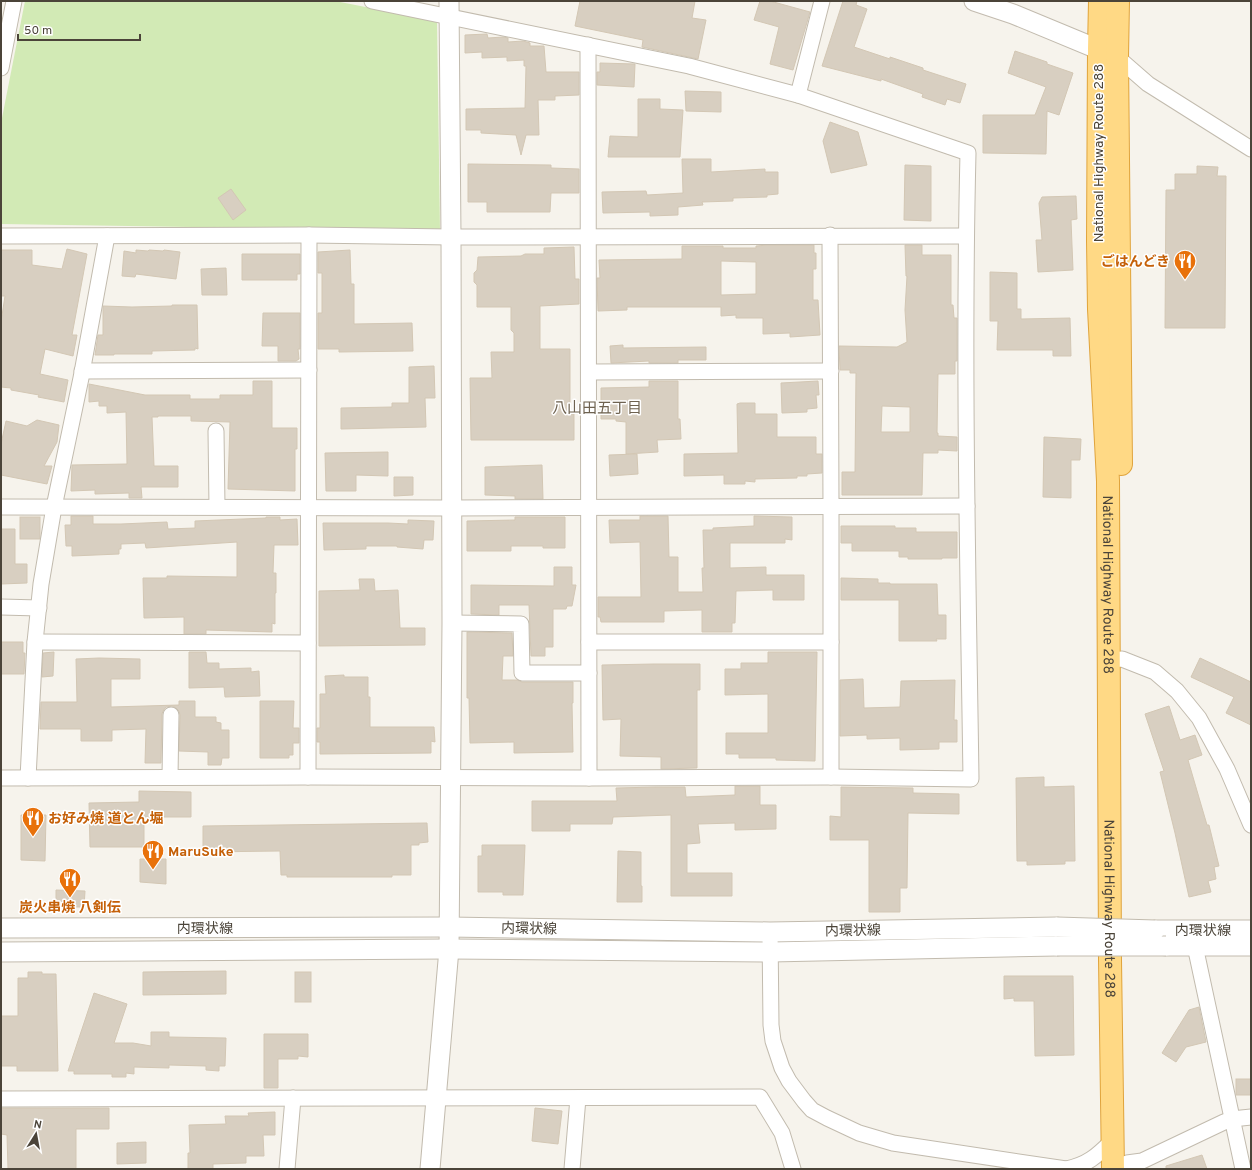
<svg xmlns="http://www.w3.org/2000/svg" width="1252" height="1170" font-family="Overpass,'Noto Sans JP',sans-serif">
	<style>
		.green { fill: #d2eab5 }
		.building { fill: #d8cfc1; stroke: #d3c7b4; fill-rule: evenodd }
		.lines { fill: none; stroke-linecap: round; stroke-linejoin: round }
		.minor-casing { stroke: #c2bbae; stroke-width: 17 }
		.tertiary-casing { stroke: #c2bbae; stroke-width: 21 }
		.trunk-casing { stroke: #e0a43c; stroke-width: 24 }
		.minor { stroke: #fff; stroke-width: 15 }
		.tertiary { stroke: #fff; stroke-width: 19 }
		.trunk { stroke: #ffd985; stroke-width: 22 }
		.tertiary-bridge-casing { stroke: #c2bbae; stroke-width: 21; stroke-linecap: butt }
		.tertiary-bridge { stroke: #fff; stroke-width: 19 }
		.labels { text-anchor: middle; stroke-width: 3; stroke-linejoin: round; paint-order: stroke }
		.street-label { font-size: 14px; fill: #4b4439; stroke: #fff }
		.food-label { font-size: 14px; font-weight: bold; fill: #c56008; stroke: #fff; text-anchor: start }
		.neighbourhood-label { font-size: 15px; fill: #6e6250; stroke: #fff }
	</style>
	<rect width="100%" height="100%" fill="#f6f3ec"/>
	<!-- green -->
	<polygon class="green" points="25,1 335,1 437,21 440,231 1,224 1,123"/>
	<!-- building -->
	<g class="building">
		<polygon points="580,1 695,1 692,18 706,20 698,59 642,47 643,40 575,26"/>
		<polygon points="760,1 770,1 810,12 793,70 770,64 779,27 754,20"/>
		<polygon points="843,1 857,1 856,5 867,9 854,47 890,59 890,57 923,68 923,70 966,84 960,103 947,99 945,105 922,97 923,94 881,79 881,81 822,66"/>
		<polygon points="487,34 488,38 503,37 508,38 508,42 523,41 530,43 530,46 544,46 546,72 579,72 579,95 555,96 555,100 538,100 539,135 526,135 521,155 516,135 481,133 481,130 466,130 466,109 525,108 526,66 524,66 524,60 507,61 507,57 482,58 482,52 465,53 465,35"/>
		<polygon points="1015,51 1047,62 1047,64 1073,73 1059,115 1047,111 1046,154 983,153 983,115 1035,115 1046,87 1008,73"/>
		<polygon points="600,63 635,64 634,87 597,85 597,72 600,72"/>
		<polygon points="685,91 721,92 721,112 686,111"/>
		<polygon points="638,99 660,99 660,109 683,110 680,157 608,157 610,136 638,137"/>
		<polygon points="830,122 858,132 867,165 831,173 823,141"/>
		<polygon points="682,159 711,159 711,172 765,169 765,172 778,172 778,194 767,195 767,197 733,198 733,201 702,202 703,205 678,207 678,215 650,216 650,212 603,213 602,192 646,191 647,195 683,193"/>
		<polygon points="468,164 551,165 551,168 579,169 579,193 551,193 550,212 487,212 487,202 468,202"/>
		<polygon points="905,165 931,166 931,221 904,220"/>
		<polygon points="1197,166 1218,167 1217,176 1226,176 1225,328 1165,328 1166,190 1175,190 1175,174 1197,174"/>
		<polygon points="231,189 246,210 233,220 218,198"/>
		<polygon points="1076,196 1077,219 1071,220 1073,270 1038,272 1036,240 1042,240 1039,203 1042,197"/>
		<path d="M 768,245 L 814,245 L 814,253 L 816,253 L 816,269 L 813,269 L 813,300 L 818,300 L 820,335 L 790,337 L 790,333 L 763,334 L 763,318 L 736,318 L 736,315 L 721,316 L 721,307 L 627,307 L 627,310 L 598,311 L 597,278 L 600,278 L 599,260 L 682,259 L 682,246 L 723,246 L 723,248 L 756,248 L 756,246 ZM 721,261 L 756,262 L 756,294 L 721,295 Z"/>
		<path d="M 905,245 L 922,245 L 922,255 L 951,255 L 951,305 L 953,305 L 954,318 L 957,318 L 957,361 L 955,361 L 955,374 L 938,374 L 937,433 L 938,433 L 938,436 L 957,437 L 957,451 L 938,450 L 938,453 L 923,453 L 922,495 L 842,495 L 842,472 L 855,472 L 856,373 L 850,373 L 850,370 L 840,370 L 839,346 L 897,347 L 907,342 L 905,310 L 907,276 L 906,276 ZM 882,406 L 910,407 L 910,432 L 881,432 Z"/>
		<polygon points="574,247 575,279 579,279 579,304 540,306 540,349 570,349 570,414 574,414 574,440 471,440 470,378 492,378 491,352 514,352 514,333 511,330 511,307 477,307 477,285 474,282 474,273 477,270 478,257 521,256 525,254 544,254 544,248"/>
		<polygon points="67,249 87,254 72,335 77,335 73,356 45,349 40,374 68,380 64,402 38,397 39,395 11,390 11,388 1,387 1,322 5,296 1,296 1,250 32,250 32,265 62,269"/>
		<polygon points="136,250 148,251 149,250 163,251 164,250 180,252 176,279 136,274 135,277 122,276 124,251 136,253"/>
		<polygon points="350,250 351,284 354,284 354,324 412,323 413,351 339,352 339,349 318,349 318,313 322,313 322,273 318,273 318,252"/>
		<polygon points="242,254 300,254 300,274 297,274 297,280 242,280"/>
		<polygon points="226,268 227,295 202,295 201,269"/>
		<polygon points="990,272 1017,273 1017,309 1021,309 1021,319 1070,318 1071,356 1053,356 1053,350 997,350 998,321 990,321"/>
		<polygon points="172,305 197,305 198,349 195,348 195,350 152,351 152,354 114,354 114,355 95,355 98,335 103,335 103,306 132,307 172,306"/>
		<polygon points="263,313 300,313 300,349 298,349 299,359 296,361 278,361 278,346 262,346"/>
		<polygon points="623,345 623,348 706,347 706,360 678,360 678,363 649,363 649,361 611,363 610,346"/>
		<polygon points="434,366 435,398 425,398 426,427 341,429 341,408 392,407 392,403 409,403 409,367"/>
		<polygon points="253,381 272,381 272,428 297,428 297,449 295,449 295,491 228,489 230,422 191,421 191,416 158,416 158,417 152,417 154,466 178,466 178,487 141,487 142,498 129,498 129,493 95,494 95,490 71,491 72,465 127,464 126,412 107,413 107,406 99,406 99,401 89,402 89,384 145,395 190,395 190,399 220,399 220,395 253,395"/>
		<polygon points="649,381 678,381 678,419 680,419 681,439 657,440 658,452 626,454 626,422 616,421 616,419 601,419 601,388 649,387"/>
		<polygon points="818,381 819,395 816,395 817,408 807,409 807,412 782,413 781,383"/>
		<polygon points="740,403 755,403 755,414 777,414 777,437 816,437 816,454 822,454 822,473 807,474 807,476 797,476 797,478 755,479 755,482 745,481 745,484 724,484 724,475 684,476 684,454 738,453 737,404"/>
		<polygon points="37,420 59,425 57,442 44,466 52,466 47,484 1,475 1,444 6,421 27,426"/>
		<polygon points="1044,437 1081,439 1080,460 1071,460 1071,498 1043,497"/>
		<polygon points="388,452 388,476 356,475 356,491 326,491 325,453"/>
		<polygon points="637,454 638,474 610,476 609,455"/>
		<polygon points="542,465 543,499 515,499 515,496 485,495 485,467"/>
		<polygon points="394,477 413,477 413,495 394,496"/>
		<polygon points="71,516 93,516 93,524 121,524 167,522 168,529 195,528 195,521 266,518 266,517 280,517 280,520 297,519 298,545 274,545 273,573 276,573 276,593 275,593 275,624 272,623 272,632 206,630 206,634 184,634 184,617 144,618 143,578 167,578 167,576 237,577 237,542 146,548 145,543 121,544 121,549 119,549 119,554 72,556 72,546 66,546 65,525 71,525"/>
		<polygon points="640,516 668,516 669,557 678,557 678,592 703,592 702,568 704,568 703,530 713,530 713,528 754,526 754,516 792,517 792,540 785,539 785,543 730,543 730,568 766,567 766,575 804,575 804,600 773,600 773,590 736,591 735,623 732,623 732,632 702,632 702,610 664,611 664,622 601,622 600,617 598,617 598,597 641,597 640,542 610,543 609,520 640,520"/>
		<rect x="20" y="517" width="20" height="22"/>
		<polygon points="515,517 565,517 565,548 543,548 543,546 511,546 511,551 467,551 467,521 515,520"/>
		<polygon points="408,520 434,521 433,540 424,540 423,549 397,547 397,546 366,546 366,549 324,550 323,523 388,523 408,524"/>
		<polygon points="841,526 895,526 895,528 916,528 916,532 957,532 957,558 942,558 942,559 908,559 908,557 899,557 899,551 852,551 852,543 841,543"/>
		<polygon points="1,529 15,529 15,564 27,564 27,583 1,584"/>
		<polygon points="554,567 572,567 572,585 576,585 572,606 567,606 566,609 553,609 553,647 545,647 545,656 531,656 529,605 499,605 499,615 471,614 471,585 554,586"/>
		<polygon points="841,578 878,579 878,583 890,583 890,584 937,584 938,615 946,615 946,639 936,639 937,641 899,641 899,600 841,600"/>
		<polygon points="359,579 374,579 375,591 398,590 400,628 425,628 425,645 319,646 319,591 360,590"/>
		<polygon points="467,632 512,633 513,656 503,656 502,680 517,680 522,682 573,682 573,703 572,703 573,752 514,753 514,742 470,743 469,698 467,698"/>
		<polygon points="1,642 23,642 23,653 25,653 24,674 1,674"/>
		<polygon points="54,652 53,676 42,677 43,653"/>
		<polygon points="189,652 206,652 207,663 219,663 219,669 251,668 251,672 259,671 260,696 225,697 224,687 189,688"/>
		<polygon points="768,652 817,652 815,761 776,760 776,758 739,758 739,754 726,754 726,733 768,733 768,694 725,695 725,669 741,669 741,663 768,663"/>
		<polygon points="99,658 140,659 140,679 111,679 111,707 179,705 179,701 195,701 195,717 216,717 216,722 221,723 221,730 229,730 229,758 222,758 221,765 208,765 208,752 179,751 180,715 179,711 176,708 172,706 166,707 163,711 162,714 161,763 145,763 146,729 112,730 112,741 81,741 81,729 40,729 41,702 77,702 76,659"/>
		<polygon points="1200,658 1251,682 1251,725 1226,713 1234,697 1191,677"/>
		<polygon points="654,664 700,664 700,690 697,690 697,768 661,769 661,757 620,756 621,719 603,720 602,665"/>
		<polygon points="344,675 344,677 368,677 368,697 370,697 370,727 434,727 435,742 431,741 431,753 320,754 320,742 317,742 317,728 320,728 320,694 326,694 325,676"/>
		<polygon points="863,679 864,708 900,707 901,681 955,680 954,720 957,720 957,742 939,742 939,749 900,750 900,738 867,739 867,735 840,736 840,680"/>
		<polygon points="260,701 294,701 293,728 299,728 299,743 293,743 293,755 289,755 289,758 260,758"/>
		<polygon points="1169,706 1180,740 1195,735 1202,755 1188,760 1207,825 1209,825 1219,866 1214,867 1216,879 1208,881 1211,892 1189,897 1175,833 1160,772 1164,771 1145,714"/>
		<polygon points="1044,777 1044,787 1074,786 1075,861 1065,861 1065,864 1027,865 1027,861 1017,861 1016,778"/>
		<polygon points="735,786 760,786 760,805 776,805 776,829 735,830 735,823 698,824 700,843 687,844 687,873 732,873 732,896 671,896 671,815 613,817 612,824 570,824 570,831 532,831 532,801 617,801 616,788 656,787 685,787 686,797 735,795"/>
		<polygon points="841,787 913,788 913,793 959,794 959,814 908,813 907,888 900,888 900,912 869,912 869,840 830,840 830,816 841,817"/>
		<polygon points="139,791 191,792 191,817 144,817 144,847 90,847 89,803 139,802"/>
		<polygon points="21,815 46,815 45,861 21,860"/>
		<polygon points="427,823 428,842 419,843 419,845 411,845 411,875 392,875 392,877 287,877 287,875 281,875 280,851 203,852 203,826"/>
		<polygon points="482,845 525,845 523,895 503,895 503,892 478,892 478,856 482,856"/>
		<polygon points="618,851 641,852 641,886 642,886 642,902 617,902"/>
		<polygon points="140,859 166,859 166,884 140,882"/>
		<polygon points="56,890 85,891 84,907 56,907"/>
		<polygon points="226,971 226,994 143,995 143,972"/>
		<polygon points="28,972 42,972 42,974 56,974 58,1071 17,1071 17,1066 1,1066 1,1016 18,1016 18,978 28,978"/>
		<rect x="295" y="972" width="16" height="30"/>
		<polygon points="1004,976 1073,976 1074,1055 1035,1056 1034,1001 1014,1001 1014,998 1004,999"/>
		<polygon points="94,993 127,1004 114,1043 133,1043 151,1046 151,1032 169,1032 169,1037 226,1038 225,1066 219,1066 219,1071 206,1070 206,1066 169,1065 169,1068 134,1067 134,1074 126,1073 126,1077 112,1077 112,1074 74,1074 74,1071 68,1071"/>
		<polygon points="1199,1007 1206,1042 1186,1047 1176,1062 1162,1053 1189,1010"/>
		<polygon points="264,1034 308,1034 308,1057 298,1056 298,1059 278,1059 278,1088 264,1088"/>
		<rect x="1236" y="1079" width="15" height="16"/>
		<polygon points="1,1108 109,1108 109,1129 76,1129 76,1169 8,1169 7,1135 1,1134"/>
		<polygon points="535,1108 562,1111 558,1144 532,1141"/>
		<polygon points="275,1112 275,1135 263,1135 264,1156 246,1156 246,1163 213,1164 213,1169 188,1169 188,1153 190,1153 189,1125 226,1124 225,1116 249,1116 248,1113"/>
		<polygon points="146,1142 146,1163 117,1164 117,1143"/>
		<polygon points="1202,1155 1207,1169 1166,1169 1166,1166"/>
	</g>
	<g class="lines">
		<!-- minor casing -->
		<g class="minor-casing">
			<g id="minor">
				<polyline points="588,45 589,778"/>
				<polyline points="1117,57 1148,84 1251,149"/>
				<polyline points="1,68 14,1"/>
				<polyline points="798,95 822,1"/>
				<polyline points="830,235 831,507 831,777"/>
				<polyline points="1,236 309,235 451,237 966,236"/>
				<polyline points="82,371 309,370"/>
				<polyline points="589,372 831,371"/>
				<polyline points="216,431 217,507"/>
				<polyline points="1,507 451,508 967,506"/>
				<polyline points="1,607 39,608"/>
				<polyline points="452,623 521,624 522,673 589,673"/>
				<polyline points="35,642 308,643"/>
				<polyline points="589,642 831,642"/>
				<polyline points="1108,660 1122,659 1155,672 1177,691 1199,718 1227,769 1251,825"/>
				<polyline points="170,777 171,715"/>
				<polyline points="308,777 309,235"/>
				<path d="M 1,778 L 308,777 L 589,778 L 831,777 L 971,779 C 968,571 963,362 968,153 L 798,95 L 689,66 L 372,1"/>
				<polyline points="28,778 35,642 41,584 54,507 81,378 107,236"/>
				<polyline points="770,932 771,1025 773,1041 782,1068 789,1081 804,1101 812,1110 827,1118 859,1133 893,1143 1066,1169"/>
				<polyline points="1195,946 1243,1169"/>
				<polyline points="1,1099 760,1097 782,1133 793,1169"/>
				<polyline points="1127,1163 1142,1161 1224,1122 1232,1119 1251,1117"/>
				<polyline points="287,1169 293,1098"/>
				<polyline points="572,1169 578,1098"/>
				<path d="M 1066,1169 C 1087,1165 1097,1156 1112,1141"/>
			</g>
		</g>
		<!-- tertiary casing -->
		<g class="tertiary-casing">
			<g id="tertiary">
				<polyline points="974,1 1013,14 1112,55"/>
				<polyline points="1,928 449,927 770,932 1057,927"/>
				<polyline points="1155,930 1251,930"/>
				<polyline points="1166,946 1251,946"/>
				<polyline points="1,952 449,949 771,952 1057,946"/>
				<polyline points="430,1169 449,949 452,623 451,237 449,1"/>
			</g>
		</g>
		<!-- trunk casing -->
		<g class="trunk-casing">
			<g id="trunk">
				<path id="s1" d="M 1100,1 L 1099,49 L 1098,241 L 1099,309 L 1108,481 L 1110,960 L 1113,1169"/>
				<polyline points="1118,1 1117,57 1121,464"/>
			</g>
		</g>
		<!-- minor -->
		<use href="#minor" class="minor"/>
		<!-- tertiary -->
		<use href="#tertiary" class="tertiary"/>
		<!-- trunk -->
		<use href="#trunk" class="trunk"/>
		<!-- tertiary-bridge casing -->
		<g class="tertiary-bridge-casing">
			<g id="tertiary-bridge">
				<polyline points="1057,927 1155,930"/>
				<polyline points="1057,946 1166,946"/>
			</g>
		</g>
		<!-- tertiary-bridge -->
		<use href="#tertiary-bridge" class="tertiary-bridge"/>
	</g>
	<!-- icons -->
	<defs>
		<g id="restaurant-pin" transform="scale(1.15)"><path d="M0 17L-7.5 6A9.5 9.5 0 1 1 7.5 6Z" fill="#e8710a" stroke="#fff"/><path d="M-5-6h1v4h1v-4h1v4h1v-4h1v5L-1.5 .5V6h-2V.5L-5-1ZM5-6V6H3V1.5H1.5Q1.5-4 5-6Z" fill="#fff"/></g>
	</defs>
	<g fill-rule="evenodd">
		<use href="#restaurant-pin" x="1185" y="261"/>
		<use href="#restaurant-pin" x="33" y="818"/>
		<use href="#restaurant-pin" x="153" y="851"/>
		<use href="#restaurant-pin" x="70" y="879"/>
	</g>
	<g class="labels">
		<!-- street labels -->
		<g class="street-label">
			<text transform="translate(1098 153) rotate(-90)" y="5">National Highway Route 288</text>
			<text dy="5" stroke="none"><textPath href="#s1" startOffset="584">National Highway Route 288</textPath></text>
			<text dy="5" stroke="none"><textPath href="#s1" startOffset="908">National Highway Route 288</textPath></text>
			<text x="205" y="933">内環状線</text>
			<text transform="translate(529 928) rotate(1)" y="5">内環状線</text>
			<text transform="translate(853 930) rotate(-1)" y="5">内環状線</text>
			<text x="1203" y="935">内環状線</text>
		</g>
		<!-- food labels -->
		<g class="food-label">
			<text x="1170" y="266" text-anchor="end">ごはんどき</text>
			<text x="48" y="823">お好み焼 道とん堀</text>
			<text x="168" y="856">MaruSuke</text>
			<text x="70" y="912" text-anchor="middle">炭火串焼 八剣伝</text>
		</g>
		<!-- neighbourhood labels -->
		<g class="neighbourhood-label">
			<text x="597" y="413">八山田五丁目</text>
		</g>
	</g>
	<!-- border -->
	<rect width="1252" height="1170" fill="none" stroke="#4b4439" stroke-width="4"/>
	<!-- north arrow -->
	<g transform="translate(36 1134) rotate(11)" stroke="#ffffff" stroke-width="3" paint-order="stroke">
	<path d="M0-3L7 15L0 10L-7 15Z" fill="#4b4439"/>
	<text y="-6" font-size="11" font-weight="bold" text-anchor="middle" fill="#4b4439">N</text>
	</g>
	<!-- scale -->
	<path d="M18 34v6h122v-6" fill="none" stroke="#4b4439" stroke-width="2"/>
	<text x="24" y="34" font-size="12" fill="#4b4439" stroke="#ffffff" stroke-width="3" paint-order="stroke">50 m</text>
</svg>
